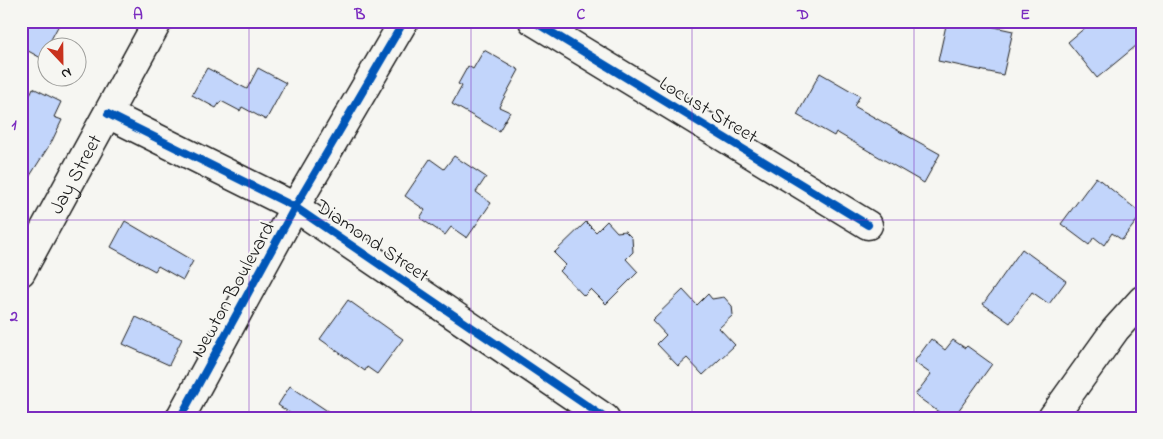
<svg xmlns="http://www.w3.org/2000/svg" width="1163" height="439" font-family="'Indie Flower',sans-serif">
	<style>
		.building { fill: #c2d5fb; stroke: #1c1c1c }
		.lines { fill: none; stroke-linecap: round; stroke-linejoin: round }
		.minor-casing { stroke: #1c1c1c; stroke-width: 31 }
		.minor { stroke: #f6f6f2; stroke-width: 28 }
		.cycleway-casing { stroke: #f6f6f2; stroke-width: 11 }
		.cycleway { stroke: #0057b8; stroke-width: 8 }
		.grid { fill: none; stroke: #7b2cbf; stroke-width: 1; stroke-opacity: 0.55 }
		.labels { text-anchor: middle; stroke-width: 4; stroke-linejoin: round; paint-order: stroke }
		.street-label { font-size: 20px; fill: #1c1c1c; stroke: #f6f6f2 }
		.neatline { fill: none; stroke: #7b2cbf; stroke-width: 2 }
		.grid-label { font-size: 16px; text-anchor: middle; font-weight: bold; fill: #7b2cbf }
	</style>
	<rect width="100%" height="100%" fill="#f6f6f2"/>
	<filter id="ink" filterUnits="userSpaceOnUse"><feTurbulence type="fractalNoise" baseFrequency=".02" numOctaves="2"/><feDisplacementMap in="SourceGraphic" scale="10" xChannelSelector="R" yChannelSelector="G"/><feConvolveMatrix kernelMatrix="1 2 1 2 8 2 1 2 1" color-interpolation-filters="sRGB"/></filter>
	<g filter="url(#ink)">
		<!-- building -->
		<g class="building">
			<polygon points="25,21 61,21 41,58 21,47 21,29"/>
			<polygon points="947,21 967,21 1013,31 1003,75 938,61"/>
			<polygon points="1093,21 1142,21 1142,41 1097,78 1068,42"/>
			<polygon points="484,50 519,70 499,107 510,112 499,131 452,104 462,86 458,84 468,66 473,69"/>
			<polygon points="207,68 247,89 258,68 286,83 266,120 242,107 240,111 221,101 216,108 192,95"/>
			<polygon points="820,73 860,96 854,106 940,154 924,183 836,132 834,136 797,115"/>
			<polygon points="33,88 61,102 54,117 62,120 52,141 21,190 21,98 27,101"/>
			<polygon points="454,156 486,177 476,192 491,203 467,238 451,227 445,235 420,218 425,210 405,196 430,159 444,169"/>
			<polygon points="1096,177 1142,214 1122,240 1112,233 1104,245 1094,237 1089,245 1061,224"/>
			<polygon points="125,221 193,261 183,280 158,266 155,271 111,247"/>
			<polygon points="607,221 617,232 625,231 632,238 633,252 626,259 638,272 606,304 591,289 584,296 560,271 566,265 554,253 586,222 596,232"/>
			<polygon points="1022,249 1066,281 1049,304 1032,292 1010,323 983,304"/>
			<polygon points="683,290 697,305 708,294 712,299 724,297 732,306 733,315 719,328 735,345 703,375 687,358 678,366 657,344 666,335 652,320"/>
			<polygon points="348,300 403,339 377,374 367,367 365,371 320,339"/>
			<polygon points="136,317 182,339 169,365 123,344"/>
			<polygon points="931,339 945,350 953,340 965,348 967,346 992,364 953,418 947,418 915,395 931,374 914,362"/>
			<polygon points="290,386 338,418 297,418 278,405"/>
		</g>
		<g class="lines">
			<!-- minor casing -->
			<g class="minor-casing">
				<g id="minor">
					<polyline points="533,21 868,225"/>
					<polyline points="108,114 295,207 605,418"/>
					<path id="s1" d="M 21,272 L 158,21"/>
					<polyline points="180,418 295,207 404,21"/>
					<polyline points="1052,418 1115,330 1142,300"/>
				</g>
			</g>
			<!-- minor -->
			<use href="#minor" class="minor"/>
			<!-- cycleway casing -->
			<g class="cycleway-casing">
				<g id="cycleway">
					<polyline points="533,21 868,225"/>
					<polyline points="108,114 295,207 605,418"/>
					<polyline points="180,418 295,207 404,21"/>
				</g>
			</g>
			<!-- cycleway -->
			<use href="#cycleway" class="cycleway"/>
		</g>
	</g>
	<!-- grid -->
	<path class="grid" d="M 249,21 L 249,418M 471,21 L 471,418M 692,21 L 692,418M 914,21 L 914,418M 21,220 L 1142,220"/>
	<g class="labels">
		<!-- street labels -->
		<g class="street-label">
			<text transform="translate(709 109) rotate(31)" y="7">Locust Street</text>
			<text dy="7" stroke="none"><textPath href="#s1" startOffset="112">Jay Street</textPath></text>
			<text transform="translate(373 240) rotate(34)" y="7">Diamond Street</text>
			<text transform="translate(232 289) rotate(-61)" y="7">Newton Boulevard</text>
		</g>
	</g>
	<!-- margin -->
	<rect width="1163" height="439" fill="none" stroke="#f6f6f2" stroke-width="55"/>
	<!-- north arrow -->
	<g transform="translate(62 62) rotate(158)"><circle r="24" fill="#f6f6f2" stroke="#9f9f9c"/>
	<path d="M0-4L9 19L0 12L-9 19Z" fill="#c8321e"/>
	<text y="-8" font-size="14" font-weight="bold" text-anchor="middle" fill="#1c1c1c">N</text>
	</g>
	<rect x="28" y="28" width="1108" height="384" class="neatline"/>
	<g class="grid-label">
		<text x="138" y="19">A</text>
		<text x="360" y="19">B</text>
		<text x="581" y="19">C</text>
		<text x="803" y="19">D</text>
		<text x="1025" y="19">E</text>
		<text x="14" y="129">1</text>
		<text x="14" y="321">2</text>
	</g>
</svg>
